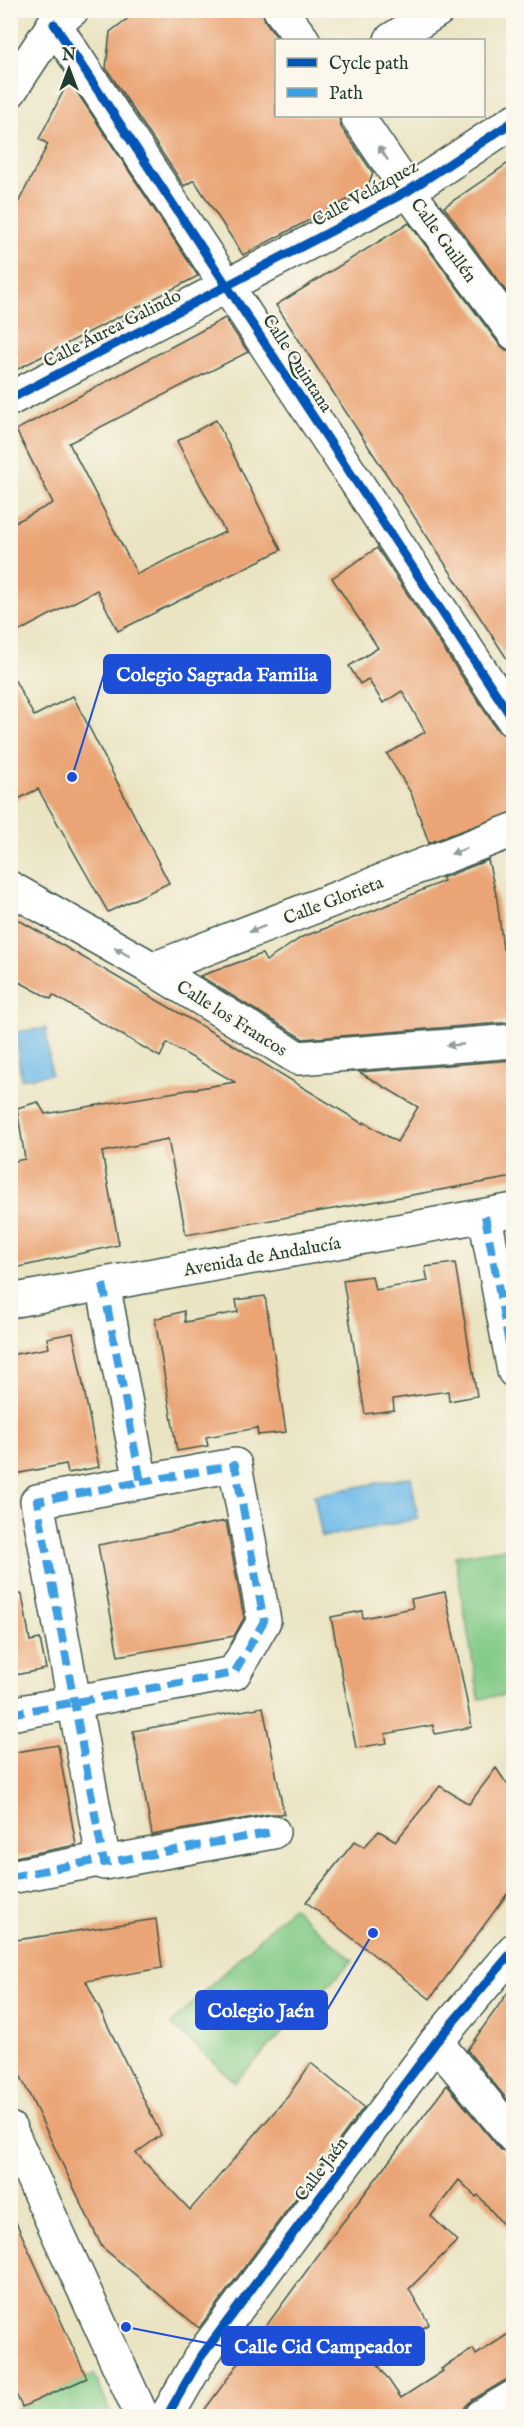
<svg xmlns="http://www.w3.org/2000/svg" width="524" height="2427" font-family="'IM FELL English',serif">
	<style>
		.green { fill: #83cb87; stroke: #51845e; stroke-width: 1.5 }
		.water { fill: #6fbbe8; stroke: #477c8e; stroke-width: 1.5 }
		.building { fill: #eaa475 }
		.lines { fill: none; stroke-linecap: round; stroke-linejoin: round }
		.street-casing { stroke: #3d5649; stroke-width: 36 }
		.secondary-casing { stroke: #3d5649; stroke-width: 36 }
		.street { stroke: #fff; stroke-width: 33 }
		.secondary { stroke: #fff; stroke-width: 33 }
		.quiet { stroke: #3c9ee2; stroke-width: 8; stroke-dasharray: 15 8; stroke-linecap: butt }
		.cycleway-casing { stroke: #fbf7ec; stroke-width: 13 }
		.cycleway { stroke: #0057b8; stroke-width: 9 }
		.oneway { fill: #8f9e9a }
		.labels { text-anchor: middle; stroke-width: 4.5; stroke-linejoin: round; paint-order: stroke }
		.street-label { font-size: 18px; fill: #1f3d34; stroke: #fbf7ec }
		.leader { fill: none; stroke: #1d4ed8; stroke-width: 2 }
		.callout-dot { fill: #1d4ed8; stroke: #fbf7ec; stroke-width: 2 }
		.callout { fill: #1d4ed8; stroke: #1d4ed8; stroke-width: 2 }
		.callout-label { font-size: 20px; text-anchor: middle; font-weight: bold; fill: #fff }
	</style>
	<rect width="100%" height="100%" fill="#fbf7ec"/>
	<filter id="ink" filterUnits="userSpaceOnUse"><feTurbulence type="fractalNoise" baseFrequency=".0167" numOctaves="2"/><feDisplacementMap in="SourceGraphic" scale="12" xChannelSelector="R" yChannelSelector="G"/><feConvolveMatrix kernelMatrix="1 2 1 2 8 2 1 2 1" color-interpolation-filters="sRGB"/></filter>
	<filter id="wash" filterUnits="userSpaceOnUse"><feTurbulence type="fractalNoise" baseFrequency=".008" numOctaves="4" result="noise"/><feDisplacementMap in="SourceGraphic" scale="24" xChannelSelector="R" yChannelSelector="G"/><feGaussianBlur stdDeviation="1.35" result="paint"/><feColorMatrix in="noise" values="0 0 0 0 0 0 0 0 0 0 0 0 0 0 0 0 0 1.4 0 .05"/><feComposite in="paint" operator="in"/></filter>
	<g filter="url(#wash)">
		<rect width="100%" height="100%" fill="#eae4c3"/>
		<!-- green -->
		<g class="green">
			<polygon points="513,1547 513,1694 479,1699 455,1556"/>
			<polygon points="292,1907 353,1960 235,2082 171,2024"/>
			<polygon points="94,2374 110,2411 110,2416 11,2416 10,2412"/>
		</g>
		<!-- water -->
		<g class="water">
			<polygon points="46,1028 51,1074 21,1079 16,1032"/>
			<polygon points="411,1477 418,1519 322,1537 314,1495"/>
		</g>
		<g id="blocks">
			<!-- building -->
			<g class="building">
				<polygon points="139,10 262,10 265,21 276,36 276,116 339,116 341,127 373,173 366,190 243,255 194,180 184,186 106,68 110,32"/>
				<polygon points="69,80 198,276 10,373 10,219 48,144 39,139"/>
				<polygon points="513,160 513,301 444,207"/>
				<polygon points="409,223 499,344 506,350 513,351 513,668 276,305"/>
				<polygon points="225,318 248,352 69,443 137,574 225,532 177,441 216,420 281,550 118,631 97,590 10,636 10,525 53,503 16,430"/>
				<polygon points="377,548 498,731 510,739 513,744 513,812 429,843 411,793 387,754 425,732 402,691 383,703 368,679 360,684 349,666 378,648 332,578"/>
				<polygon points="10,671 34,716 73,696 169,883 108,912 38,789 10,803"/>
				<polygon points="488,860 497,899 503,949 508,947 513,965 513,1022 303,1039 200,976 262,954 266,961 302,937 375,910 444,881 442,878"/>
				<polygon points="10,915 217,1035 363,1124 364,1122 397,1142 418,1107 359,1072 513,1060 513,1177 186,1235 168,1139 102,1152 119,1245 10,1269 10,1162 25,1159 17,1108 38,1102 45,1114 235,1082 167,1043 160,1057 53,995 51,999 10,977"/>
				<polygon points="455,1263 477,1396 449,1401 448,1391 393,1399 394,1410 365,1414 343,1280 372,1276 375,1290 428,1281 425,1267"/>
				<polygon points="265,1296 286,1432 258,1435 257,1428 206,1437 208,1446 177,1451 155,1319 184,1311 185,1322 238,1312 236,1300"/>
				<polygon points="73,1333 99,1467 68,1473 66,1464 10,1475 10,1355 49,1348 47,1338"/>
				<polygon points="226,1521 244,1618 234,1636 118,1656 98,1545"/>
				<polygon points="445,1592 472,1727 435,1734 433,1725 385,1734 387,1743 356,1748 331,1617 362,1611 363,1618 413,1608 411,1599"/>
				<polygon points="22,1594 30,1641 40,1639 46,1669 10,1676 10,1595"/>
				<polygon points="263,1707 284,1814 270,1814 152,1835 133,1731"/>
				<polygon points="58,1745 76,1845 10,1858 10,1753"/>
				<polygon points="496,1768 513,1793 513,1886 430,1999 306,1902 355,1841 364,1847 379,1831 396,1841 440,1786 469,1804"/>
				<polygon points="156,1919 162,1968 86,1981 161,2135 136,2153 190,2210 288,2096 311,2063 364,2107 199,2328 102,2247 10,2054 10,1941"/>
				<polygon points="513,1985 513,2107 467,2050"/>
				<polygon points="447,2085 500,2149 507,2154 513,2155 513,2236 478,2195 476,2197 459,2180 431,2216 457,2241 409,2289 429,2324 375,2360 401,2398 443,2371 441,2369 473,2349 476,2355 513,2331 513,2378 504,2381 472,2400 465,2407 463,2416 200,2416 327,2243"/>
				<polygon points="10,2209 87,2378 22,2407 10,2381"/>
			</g>
		</g>
	</g>
	<g filter="url(#ink)">
		<use href="#blocks" fill-opacity="0" stroke="#3d5649" stroke-width="1.5"/>
		<g class="lines">
			<!-- street casing -->
			<g class="street-casing">
				<g id="street">
					<polyline points="280,10 303,40"/>
					<polyline points="54,24 514,721"/>
					<polyline points="391,40 438,10"/>
					<polyline points="357,116 408,191 514,333"/>
					<polyline points="10,399 408,191 514,121"/>
					<polyline points="10,888 153,969 298,1058 514,1041"/>
					<polyline points="153,969 514,830"/>
					<polyline points="485,1216 514,1371"/>
					<polyline points="103,1284 141,1482 37,1501 104,1863 273,1832"/>
					<polyline points="10,1714 234,1673 264,1621 235,1465 141,1482"/>
					<polyline points="10,1877 104,1859"/>
					<polyline points="436,2042 514,2137"/>
					<polyline points="10,2129 142,2416"/>
					<polyline points="482,2416 514,2397"/>
				</g>
			</g>
			<!-- secondary casing -->
			<g class="secondary-casing">
				<g id="secondary">
					<polyline points="10,91 54,24 72,10"/>
					<polyline points="10,1301 514,1210"/>
					<polyline points="167,2416 200,2358 436,2042 514,1950"/>
				</g>
			</g>
			<!-- street -->
			<use href="#street" class="street"/>
			<!-- secondary -->
			<use href="#secondary" class="secondary"/>
			<!-- quiet -->
			<g class="quiet">
				<polyline points="485,1216 514,1371"/>
				<polyline points="103,1284 141,1482 37,1501 104,1863 273,1832"/>
				<polyline points="10,1714 234,1673 264,1621 235,1465 141,1482"/>
				<polyline points="10,1877 104,1859"/>
			</g>
			<!-- cycleway casing -->
			<g class="cycleway-casing">
				<g id="cycleway">
					<polyline points="54,24 514,721"/>
					<polyline points="10,399 408,191 514,121"/>
					<polyline points="167,2416 200,2358 436,2042 514,1950"/>
				</g>
			</g>
			<!-- cycleway -->
			<use href="#cycleway" class="cycleway"/>
		</g>
		<!-- one-way arrows -->
		<defs><path id="oneway-solid" d="M-6-.8H1V-3.2L6.5 0L1 3.2V.8H-6Z" transform="scale(1.5)"/></defs>
		<g class="oneway">
			<use href="#oneway-solid" transform="translate(383 153) rotate(-124)"/>
			<use href="#oneway-solid" transform="translate(459 851) rotate(159)"/>
			<use href="#oneway-solid" transform="translate(257 929) rotate(159)"/>
			<use href="#oneway-solid" transform="translate(122 952) rotate(-150)"/>
			<use href="#oneway-solid" transform="translate(455 1045) rotate(175)"/>
		</g>
	</g>
	<g class="labels">
		<!-- street labels -->
		<g class="street-label">
			<text transform="translate(365 193) rotate(-29)" y="6">Calle Velázquez</text>
			<text transform="translate(444 240) rotate(54)" y="6">Calle Guillén</text>
			<text transform="translate(112 328) rotate(-27)" y="6">Calle Áurea Galindo</text>
			<text transform="translate(298 363) rotate(57)" y="6">Calle Quintana</text>
			<text transform="translate(333 900) rotate(-21)" y="6">Calle Glorieta</text>
			<text transform="translate(232 1018) rotate(32)" y="6">Calle los Francos</text>
			<text transform="translate(262 1256) rotate(-10)" y="6">Avenida de Andalucía</text>
			<text transform="translate(321 2169) rotate(-53)" y="6">Calle Jaén</text>
		</g>
	</g>
	<!-- callouts -->
	<path class="leader" d="M72 777L104 674M373 1933L327 2010M126 2327L222 2346"/>
	<g class="callout-dot">
		<circle cx="72" cy="777" r="6"/>
		<circle cx="373" cy="1933" r="6"/>
		<circle cx="126" cy="2327" r="6"/>
	</g>
	<g class="callout">
		<rect x="104" y="655" width="226" height="38" rx="6"/>
		<rect x="196" y="1991" width="131" height="38" rx="6"/>
		<rect x="222" y="2327" width="202" height="38" rx="6"/>
	</g>
	<g class="callout-label">
		<text x="217" y="681">Colegio Sagrada Familia</text>
		<text x="261" y="2017">Colegio Jaén</text>
		<text x="323" y="2353">Calle Cid Campeador</text>
	</g>
	<!-- margin -->
	<rect width="524" height="2427" fill="none" stroke="#fbf7ec" stroke-width="36"/>
	<!-- legend -->
	<rect x="275" y="39" width="210" height="78" fill="#fbf7ec" stroke="#a3ada2" stroke-width="1.5"/>
	<rect x="287" y="58" width="30" height="9" fill="#0057b8" stroke="#a3ada2" stroke-width="1.5"/>
	<text x="329" y="69" font-size="18" fill="#1f3d34">Cycle path</text>
	<rect x="287" y="88" width="30" height="9" fill="#3c9ee2" stroke="#a3ada2" stroke-width="1.5"/>
	<text x="329" y="99" font-size="18" fill="#1f3d34">Path</text>
	<!-- north arrow -->
	<g transform="translate(69 69)" stroke="#fbf7ec" stroke-width="4.5" paint-order="stroke">
	<path d="M0-4.5L10 22L0 15L-10 22Z" fill="#1f3d34"/>
	<text y="-9" font-size="16" font-weight="bold" text-anchor="middle" fill="#1f3d34">N</text>
	</g>
</svg>
